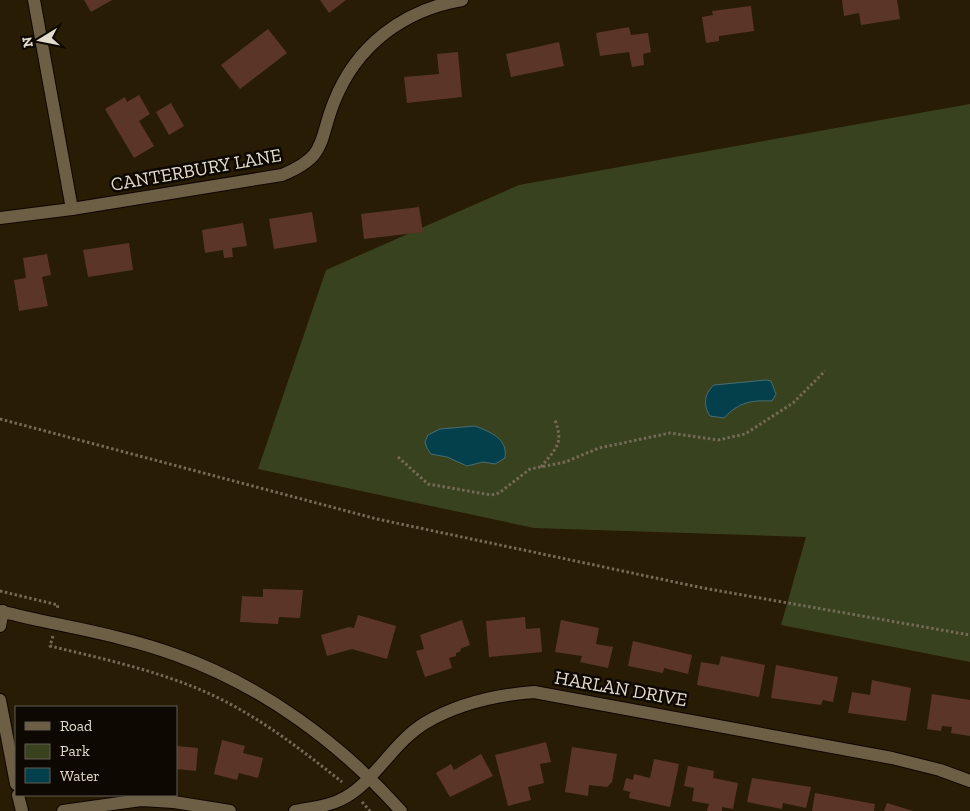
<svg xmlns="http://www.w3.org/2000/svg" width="970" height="811" font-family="'Zilla Slab',serif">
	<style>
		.green { fill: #39421e }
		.water { fill: #04404c; stroke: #476e73 }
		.building { fill: #5b3627 }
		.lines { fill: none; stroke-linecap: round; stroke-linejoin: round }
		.minor-casing { stroke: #110600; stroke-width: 14 }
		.tertiary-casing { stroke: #110600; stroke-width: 14 }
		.path { stroke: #746a56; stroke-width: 3; stroke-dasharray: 2.5 2.5; stroke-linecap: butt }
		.minor { stroke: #6d5f45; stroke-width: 12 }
		.tertiary { stroke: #6d5f45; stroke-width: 12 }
		.labels { text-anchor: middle; stroke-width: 5; stroke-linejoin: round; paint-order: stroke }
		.street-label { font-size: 19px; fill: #e3dbcd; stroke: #0d0802 }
	</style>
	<rect width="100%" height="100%" fill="#281c04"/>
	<!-- green -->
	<polygon class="green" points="970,104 970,662 781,625 806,537 534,528 258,469 326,270 519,185"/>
	<!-- water -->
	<g class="water">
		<path d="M 766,380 L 771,381 L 776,394 L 772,401 C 751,400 739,402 724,418 L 710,416 C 703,405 704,394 714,385 Z"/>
		<path d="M 475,426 C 490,432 508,438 505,458 L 495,464 L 483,462 L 467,466 L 447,457 L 431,454 L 427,448 L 425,442 L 428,435 L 440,429 Z"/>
	</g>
	<!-- building -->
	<g class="building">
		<polygon points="84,0 112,0 91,12"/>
		<polygon points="320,0 346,0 329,13"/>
		<polygon points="842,0 897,0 900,19 861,25 859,13 844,16"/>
		<polygon points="751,6 754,31 719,36 719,41 706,43 702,17 713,15 712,11"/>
		<polygon points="629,27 631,35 648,33 651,52 643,54 644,65 632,67 629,52 600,56 596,33"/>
		<polygon points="268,29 287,53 240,89 221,65"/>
		<polygon points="559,42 564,66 511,77 506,54"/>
		<polygon points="458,52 462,97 407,103 404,77 439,74 437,54"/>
		<polygon points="139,95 150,114 139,121 154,146 134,158 105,109 125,97 127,102"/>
		<polygon points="171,103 184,126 169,135 156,112"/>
		<polygon points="419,207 423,232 364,239 361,214"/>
		<polygon points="312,212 317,242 274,249 269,219"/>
		<polygon points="243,223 247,246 232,248 233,257 224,258 223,250 205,253 202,230"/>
		<polygon points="129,243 133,270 88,277 83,250"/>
		<polygon points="47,254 51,275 42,277 48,306 19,311 14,280 26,278 23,258"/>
		<polygon points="263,589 303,590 300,618 279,617 278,624 240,622 242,596 263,597"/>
		<polygon points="358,615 396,626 387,659 352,649 327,656 321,635 349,627 354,628"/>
		<polygon points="525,617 526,629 540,628 542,652 489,657 486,621"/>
		<polygon points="462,620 470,645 460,649 461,651 456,653 456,656 449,658 452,668 425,677 416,651 424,649 420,635"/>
		<polygon points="561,620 599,628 596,644 613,647 608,668 580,662 582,656 555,652"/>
		<polygon points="633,641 692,655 688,674 664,668 663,673 628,666"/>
		<polygon points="721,656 765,665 759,697 697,685 701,662 719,665"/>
		<polygon points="776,665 838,677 833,702 823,700 821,705 771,698"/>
		<polygon points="872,680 911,688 906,721 848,713 852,692 870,695"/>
		<polygon points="932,694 970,700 970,736 951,733 952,727 942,726 941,731 927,729"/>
		<polygon points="222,740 245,746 243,753 263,758 258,778 239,773 237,780 214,774"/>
		<polygon points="546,742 551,762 540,764 544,783 528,787 531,800 508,806 495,755"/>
		<polygon points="176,746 198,748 196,771 176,769"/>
		<polygon points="572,747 617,754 612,782 607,787 589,785 588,796 565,792"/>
		<polygon points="481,754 493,776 450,797 436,773 451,764 454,770"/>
		<polygon points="654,759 679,764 670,807 629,798 630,792 623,790 626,778 633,780 634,774 650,778"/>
		<polygon points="688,766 714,771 713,778 738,783 733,809 722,807 722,811 707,811 709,804 692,801 694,788 684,786"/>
		<polygon points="752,778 811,787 806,808 783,803 782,809 747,802"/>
		<polygon points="815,793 875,804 874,811 812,811"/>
		<polygon points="887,803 913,811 884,811"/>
	</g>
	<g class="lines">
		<!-- minor casing -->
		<g class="minor-casing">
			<g id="minor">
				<polyline points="34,0 72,209"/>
				<path d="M 0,218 L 72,209 L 282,175 C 328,156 318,142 334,102 C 356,46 403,10 462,0"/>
				<polyline points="0,626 3,611"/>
				<polyline points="0,700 16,784"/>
				<polyline points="18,795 22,811"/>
				<polyline points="63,811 141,800 174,802 230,811"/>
				<path d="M 295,811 C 310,808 326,807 340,800 C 373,785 392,743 425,723 C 459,703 495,695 534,692 L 892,758 L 940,770 L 970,781"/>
			</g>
		</g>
		<!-- tertiary casing -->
		<g class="tertiary-casing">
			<path id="tertiary" d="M 0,611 C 58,626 119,634 176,655 C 263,686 340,743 401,811"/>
		</g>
		<!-- path -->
		<g class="path">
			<polyline points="0,419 377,519 703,588 970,635"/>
			<polyline points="398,457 428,484 491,495 499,493 530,469 565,462 599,448 670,433 718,440 745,434 793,403 825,371"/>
			<path d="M 541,467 C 556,448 564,444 555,420"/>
			<polyline points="0,591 58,605 57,610"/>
			<path d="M 53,636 L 50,646 C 100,658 154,670 201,690 C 253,712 298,747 342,782"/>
			<polyline points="362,802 370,811"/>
		</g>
		<!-- minor -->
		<use href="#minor" class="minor"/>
		<!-- tertiary -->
		<use href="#tertiary" class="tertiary"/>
	</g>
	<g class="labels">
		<!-- street labels -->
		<g class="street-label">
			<text transform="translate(196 169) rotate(-10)" y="7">CANTERBURY LANE</text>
			<text transform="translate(621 688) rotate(10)" y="7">HARLAN DRIVE</text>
		</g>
	</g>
	<!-- legend -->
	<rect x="15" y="706" width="162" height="90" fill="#0d0802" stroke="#635c53"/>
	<rect x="25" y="722" width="25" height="8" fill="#6d5f45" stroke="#635c53"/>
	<text x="60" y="731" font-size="15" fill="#e3dbcd">Road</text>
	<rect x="25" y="744" width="25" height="15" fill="#39421e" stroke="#635c53"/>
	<text x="60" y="756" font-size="15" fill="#e3dbcd">Park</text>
	<rect x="25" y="768" width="25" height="15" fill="#04404c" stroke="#635c53"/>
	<text x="60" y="781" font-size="15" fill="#e3dbcd">Water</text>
	<!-- north arrow -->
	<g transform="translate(40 40) rotate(260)" stroke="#0d0802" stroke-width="4" paint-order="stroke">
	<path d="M0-4L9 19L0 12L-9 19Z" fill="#e3dbcd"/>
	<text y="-8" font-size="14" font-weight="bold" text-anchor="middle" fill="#e3dbcd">N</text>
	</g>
</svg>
